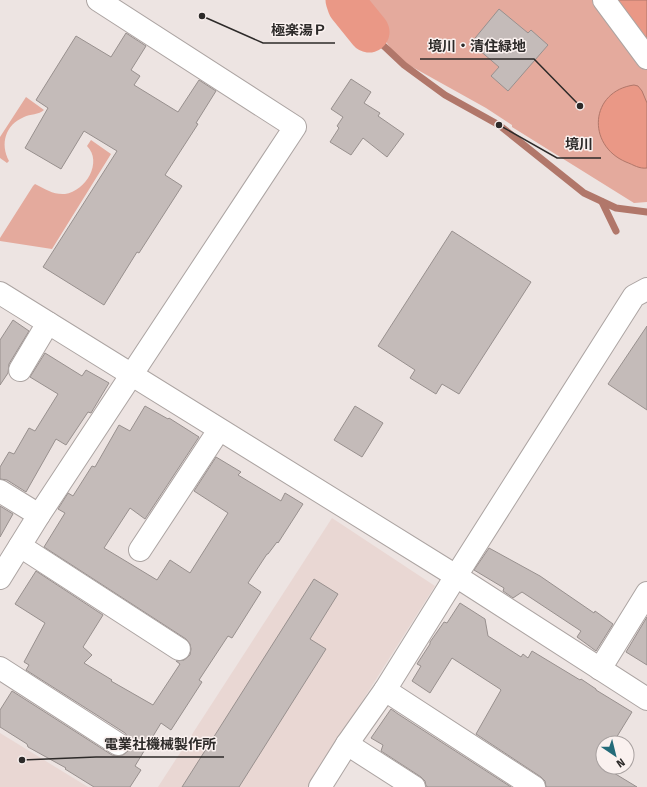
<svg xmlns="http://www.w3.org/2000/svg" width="647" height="787" font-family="'Fira Sans','Noto Sans JP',sans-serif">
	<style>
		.built { fill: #e9d7d3 }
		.green { fill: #e4aa9d }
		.water { fill: #ea9886; stroke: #b1776a }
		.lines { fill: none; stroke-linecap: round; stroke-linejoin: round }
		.stream { stroke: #b1776a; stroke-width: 7 }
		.river { stroke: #ea9886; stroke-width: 41 }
		.building { fill: #c4bbb9; stroke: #98908e }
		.minor-casing { stroke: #aca4a2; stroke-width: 24 }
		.minor { stroke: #fff; stroke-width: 22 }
		.leader { fill: none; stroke: #2d2a29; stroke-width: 1.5 }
		.callout-dot { fill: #2d2a29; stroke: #faf1ef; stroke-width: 1.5 }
		.callout-label { font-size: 14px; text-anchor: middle; font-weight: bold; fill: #2d2a29; stroke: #faf1ef; stroke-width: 3; stroke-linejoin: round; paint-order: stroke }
	</style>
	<rect width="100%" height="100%" fill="#ede4e2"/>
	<!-- built -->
	<g class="built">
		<polygon points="332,518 435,586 308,787 158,787"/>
		<polygon points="0,733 88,787 0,787"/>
	</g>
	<!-- green -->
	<g class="green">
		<polygon points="357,0 610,0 647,50 647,202 634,203 512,127 512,125 486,108 398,59"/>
		<path d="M 26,97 L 44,110 C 39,115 30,114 24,117 C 5,125 0,144 9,161 L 7,163 L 0,158 L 0,137 Z"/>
		<path d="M 91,140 L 111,154 L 52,249 L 0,241 L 0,238 L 33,186 L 35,184 C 45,189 54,195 65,194 C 86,191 103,162 87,146 Z"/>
	</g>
	<!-- water -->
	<g class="water">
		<polygon points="613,0 647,0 647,46"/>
		<path d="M 634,85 L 638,86 L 642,91 L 647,103 L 647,168 C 639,169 634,165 626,162 C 586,145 590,91 634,85 Z"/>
	</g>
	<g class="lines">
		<!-- stream -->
		<g class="stream">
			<polyline points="369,32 404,65 445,95 499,125 584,193 616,208 647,212"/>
			<polyline points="602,202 616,231"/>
		</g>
		<!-- river -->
		<polyline class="river" points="346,0 348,6 369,32"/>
	</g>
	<!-- building -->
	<g class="building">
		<polygon points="499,9 528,33 531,30 548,45 508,91 491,76 499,67 471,43"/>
		<polygon points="126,33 146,46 131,70 140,76 134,85 178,112 199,80 216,91 196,123 198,124 165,175 182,186 139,253 137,252 104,305 43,267 117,151 84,131 61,169 25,148 48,108 36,100 76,36 111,57"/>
		<polygon points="351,79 371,92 364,103 380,113 378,116 404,134 387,157 363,138 351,155 330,142 339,128 337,126 343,117 331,109"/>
		<polygon points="452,231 531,282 459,394 442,384 436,394 410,378 415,370 378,346"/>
		<polygon points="13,320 29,331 9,364 8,373 0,385 0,340"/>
		<polygon points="647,326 647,410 608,384"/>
		<polygon points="45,353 82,376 86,370 109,383 91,413 88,412 66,445 56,439 26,492 7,480 0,479 0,467 9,452 14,454 29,428 35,431 58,394 30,377"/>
		<polygon points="145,406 168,419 169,418 199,437 145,519 130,508 104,548 157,580 170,560 190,573 228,513 194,491 216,457 241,472 238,475 281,501 285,493 303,504 278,543 277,542 268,554 267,554 248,583 261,592 232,638 228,636 199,680 202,682 171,730 161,723 135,766 141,770 130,787 94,787 65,769 66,768 28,747 27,744 0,727 0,710 12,691 112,755 117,756 123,755 128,751 130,745 129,739 125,733 26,670 29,665 24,662 45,623 15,604 36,571 103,615 83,647 92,655 84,663 112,680 111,681 153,705 180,664 176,661 184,660 190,655 191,649 190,644 186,639 44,547 65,513 58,509 68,493 73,496 92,466 95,467 119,425 130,431"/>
		<polygon points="355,406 383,423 362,457 334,440"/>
		<polygon points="0,506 13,514 0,537"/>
		<polygon points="489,548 540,576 594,613 595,611 613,624 596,651 577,637 581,631 522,592 513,598 503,591 504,588 474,570"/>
		<polygon points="314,579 338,594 310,639 326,649 239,787 182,787"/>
		<polygon points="460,603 485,619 488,636 521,657 523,654 528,658 532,651 580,680 581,679 596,689 596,690 632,712 613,743 603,743 603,759 599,764 637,787 546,787 545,781 541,777 476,734 501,690 500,689 452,658 430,693 412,681 421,666 417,664 430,644 430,642 444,622 447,623"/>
		<polygon points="647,617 647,665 626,652"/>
		<polygon points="391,709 398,714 511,787 428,787 426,786 425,781 421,777 381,751 383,745 371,738"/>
	</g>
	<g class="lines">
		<!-- minor casing -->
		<g class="minor-casing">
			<g id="minor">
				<polyline points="604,0 647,58"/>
				<polyline points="0,293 456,576 647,699"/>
				<polyline points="20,370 48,323"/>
				<polyline points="0,491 39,515"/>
				<polyline points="20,546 179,649"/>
				<polyline points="140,550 219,430"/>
				<polyline points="0,578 39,515 295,127 98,0"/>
				<polyline points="0,668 118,744"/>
				<polyline points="600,669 647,593"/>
				<polyline points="385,690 534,787"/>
				<polyline points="347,744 414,787"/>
				<polyline points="320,787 347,744 385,690 456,576 634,296 647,289"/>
			</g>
		</g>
		<!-- minor -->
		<use href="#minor" class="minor"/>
	</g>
	<!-- callouts -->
	<path class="leader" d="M202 16L263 43H335M580 106L534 59H420M499 125L557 158H601M22 760L96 757H224"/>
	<g class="callout-dot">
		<circle cx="202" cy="16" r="4"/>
		<circle cx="580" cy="106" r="4"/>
		<circle cx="499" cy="125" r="4"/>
		<circle cx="22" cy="760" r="4"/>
	</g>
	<g class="callout-label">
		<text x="299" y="35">極楽湯Ｐ</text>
		<text x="477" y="51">境川・清住緑地</text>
		<text x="579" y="149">境川</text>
		<text x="160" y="749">電業社機械製作所</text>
	</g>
	<!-- north arrow -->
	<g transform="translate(615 755) rotate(145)"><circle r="19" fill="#faf1ef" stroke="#a8a1a0"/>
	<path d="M0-3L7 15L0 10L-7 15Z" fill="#246b79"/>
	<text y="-6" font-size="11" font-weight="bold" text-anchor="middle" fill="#2d2a29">N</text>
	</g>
</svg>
